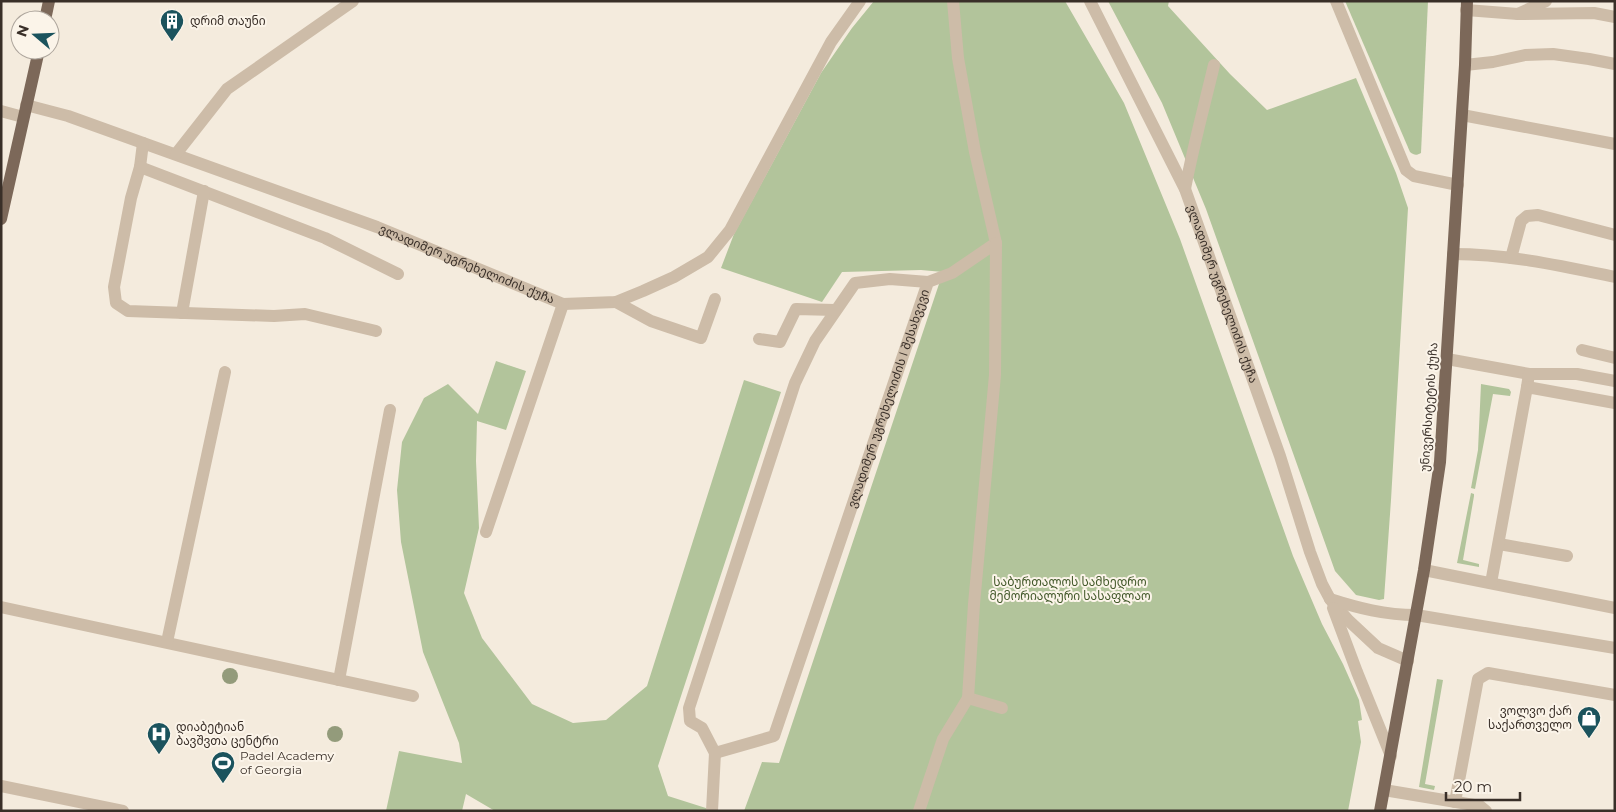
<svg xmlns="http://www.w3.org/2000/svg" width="1616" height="812" font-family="Montserrat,'Noto Sans Georgian',sans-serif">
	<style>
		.green { fill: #b2c49b }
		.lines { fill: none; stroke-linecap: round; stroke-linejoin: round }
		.minor { stroke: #cdbca8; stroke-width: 12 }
		.major { stroke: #7c6859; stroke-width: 12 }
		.tree { fill: #939b7b }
		.labels { text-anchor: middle; stroke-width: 4; stroke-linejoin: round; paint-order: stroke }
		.poi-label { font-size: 12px; fill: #392f28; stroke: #fbf4e9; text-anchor: start }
		.street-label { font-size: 12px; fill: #392f28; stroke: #fbf4e9 }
		.park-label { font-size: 12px; fill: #43592b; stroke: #fbf4e9 }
	</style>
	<rect width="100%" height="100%" fill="#f4ebdd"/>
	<!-- green -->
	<g class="green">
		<polygon points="874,1 1065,1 1124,103 1180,239 1293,556 1322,624 1343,664 1359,700 1362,720 1358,721 1361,742 1348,811 744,811 762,762 779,763 943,272 921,270 842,272 822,302 721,268 734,234 821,73 852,28"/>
		<polygon points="1108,1 1169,1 1168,6 1230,74 1267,110 1356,78 1396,173 1408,208 1391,500 1384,599 1379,600 1356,595 1335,571 1206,209 1162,103"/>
		<path d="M 1345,1 L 1428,1 L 1421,153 C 1416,156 1414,155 1410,152 Z"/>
		<polygon points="496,361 526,371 506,430 477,421 476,461 479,528 464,593 482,638 532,704 573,723 606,720 647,686 744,380 781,392 658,766 668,796 709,809 708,811 495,811 466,794 462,811 386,811 399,751 462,763 459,743 423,652 401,542 397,490 402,442 424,398 448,384 478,414"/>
		<polygon points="1481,384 1509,389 1511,392 1510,396 1493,394 1475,489 1471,488 1478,450"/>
		<polygon points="1471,493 1474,494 1474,496 1463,560 1479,564 1479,567 1457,563"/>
		<polygon points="1437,679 1443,680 1425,784 1435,786 1434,790 1419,787"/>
	</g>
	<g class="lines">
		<!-- minor -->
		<g class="minor">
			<path id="s1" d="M 1090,1 L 1185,189 L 1280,456 L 1310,552 L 1322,584 L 1330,599 L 1348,620 L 1378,648 L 1408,661"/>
			<polyline points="1336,1 1406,170 1414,176 1458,185"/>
			<polyline points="1466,10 1518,14 1546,1"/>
			<polyline points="1518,14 1594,13 1615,17"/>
			<polyline points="1465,65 1493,62 1525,55 1553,54 1589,59 1615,64"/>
			<path id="s2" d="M 26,105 L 68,116 L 377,227 L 563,304 L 616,302 L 643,291 L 674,277 L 708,257 L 730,230 L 831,42 L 860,1"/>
			<polyline points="1,111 23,117"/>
			<polyline points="1462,115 1615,144"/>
			<polyline points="143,143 140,167 131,198 114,287 116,303 128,311 274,316 305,314 376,331"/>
			<polyline points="176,154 227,89 353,1"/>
			<polyline points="140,167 325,238 398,274"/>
			<path d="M 1185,189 C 1193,147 1204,107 1214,65"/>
			<path d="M 1453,254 C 1508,254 1562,266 1615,277"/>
			<polyline points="1511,258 1521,221 1527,216 1538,215 1615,235"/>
			<path id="s3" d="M 928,282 L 890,279 L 855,283 L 815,341 L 795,383 L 689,708 L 690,721 L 702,728 L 715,753 L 774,736 L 928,282 L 952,273 L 996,243 L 975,152 L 958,58 L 953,1"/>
			<polyline points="616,302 651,321 701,338 715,299"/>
			<polyline points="182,313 204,191"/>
			<polyline points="759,339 780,342 796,309 835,310"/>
			<polyline points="1582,350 1615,358"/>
			<polyline points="1447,359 1529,374"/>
			<polyline points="1527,387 1529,374 1577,374 1615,381"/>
			<polyline points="486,532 563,304"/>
			<polyline points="1499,544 1567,556"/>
			<polyline points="1424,570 1615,608"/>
			<polyline points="1491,583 1527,387 1615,403"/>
			<path d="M 1330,599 C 1358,608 1385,615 1416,615 L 1615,648"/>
			<polyline points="1,607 413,696"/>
			<polyline points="1333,608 1357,672 1391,756"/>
			<polyline points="167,642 225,372"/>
			<polyline points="339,680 390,410"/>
			<polyline points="968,698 1002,708"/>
			<polyline points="1,786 123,811"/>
			<polyline points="1384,790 1480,806 1486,811"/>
			<polyline points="1455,802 1478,679 1488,673 1615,695"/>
			<polyline points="712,811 715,753"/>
			<polyline points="919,811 943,739 968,698 974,604 995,375 996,243"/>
		</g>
		<!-- major -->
		<g class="major">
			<polyline points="45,20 49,1"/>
			<polyline points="1,219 39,50"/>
			<polyline points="1380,811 1424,570 1440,462 1465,65 1467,1"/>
		</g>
	</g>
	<!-- trees -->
	<g class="tree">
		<circle cx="230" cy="676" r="8"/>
		<circle cx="335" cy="734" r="8"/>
	</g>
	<!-- icons -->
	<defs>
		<g id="building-pin" transform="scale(1.25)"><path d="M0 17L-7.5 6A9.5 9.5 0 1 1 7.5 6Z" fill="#1b535d" stroke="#fbf4e9"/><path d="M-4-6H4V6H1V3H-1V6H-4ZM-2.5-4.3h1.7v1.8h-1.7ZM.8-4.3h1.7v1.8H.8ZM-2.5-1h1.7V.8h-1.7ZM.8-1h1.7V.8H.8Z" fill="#fff"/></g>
		<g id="shop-pin" transform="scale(1.25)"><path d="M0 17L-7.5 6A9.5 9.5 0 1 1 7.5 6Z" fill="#1b535d" stroke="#fbf4e9"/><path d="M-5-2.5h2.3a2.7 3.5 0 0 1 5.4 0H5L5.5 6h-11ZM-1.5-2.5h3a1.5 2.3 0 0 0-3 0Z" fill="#fff"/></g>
		<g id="hospital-pin" transform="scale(1.25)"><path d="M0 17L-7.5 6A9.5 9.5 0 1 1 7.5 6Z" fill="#1b535d" stroke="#fbf4e9"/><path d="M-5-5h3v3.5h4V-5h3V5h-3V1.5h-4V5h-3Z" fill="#fff"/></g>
		<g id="stadium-pin" transform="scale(1.25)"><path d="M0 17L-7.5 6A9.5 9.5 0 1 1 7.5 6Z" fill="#1b535d" stroke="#fbf4e9"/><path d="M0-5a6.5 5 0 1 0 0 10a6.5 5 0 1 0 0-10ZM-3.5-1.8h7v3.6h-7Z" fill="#fff"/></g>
	</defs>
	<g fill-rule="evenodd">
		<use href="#building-pin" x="172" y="21"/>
		<use href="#shop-pin" x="1589" y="718"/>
		<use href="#hospital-pin" x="159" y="734"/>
		<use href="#stadium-pin" x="223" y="763"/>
	</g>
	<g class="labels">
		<!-- poi labels -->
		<g class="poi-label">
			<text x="190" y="25">დრიმ თაუნი</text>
			<text x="1572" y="715" text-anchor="end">ვოლვო ქარ<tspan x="1572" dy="14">საქართველო</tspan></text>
			<text x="176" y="731">დიაბეტიან<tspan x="176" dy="14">ბავშვთა ცენტრი</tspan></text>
			<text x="240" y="760">Padel Academy<tspan x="240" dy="14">of Georgia</tspan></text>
		</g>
		<!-- street labels -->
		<g class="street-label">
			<text dy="4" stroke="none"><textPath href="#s2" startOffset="469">ვლადიმერ უგრეხელიძის ქუჩა</textPath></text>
			<text dy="4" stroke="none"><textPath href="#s1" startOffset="322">ვლადიმერ უგრეხელიძის ქუჩა</textPath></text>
			<text dy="4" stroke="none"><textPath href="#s3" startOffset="1005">ვლადიმერ უგრეხელიძის I შესახვევი</textPath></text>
			<text transform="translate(1429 407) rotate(-86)" y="4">უნივერსიტეტის ქუჩა</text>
		</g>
		<!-- park labels -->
		<g class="park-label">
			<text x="1070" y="586">საბურთალოს სამხედრო<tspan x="1070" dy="14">მემორიალური სასაფლაო</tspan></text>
		</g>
	</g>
	<!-- border -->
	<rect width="1616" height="812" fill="none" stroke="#392f28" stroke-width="5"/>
	<!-- north arrow -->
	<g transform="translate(35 35) rotate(289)"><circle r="24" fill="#fbf4e9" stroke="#ada59c"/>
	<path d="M0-4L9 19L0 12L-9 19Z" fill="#1b535d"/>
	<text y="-8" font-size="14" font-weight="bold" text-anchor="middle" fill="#392f28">N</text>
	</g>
	<!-- scale -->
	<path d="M1446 792v8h74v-8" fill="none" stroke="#392f28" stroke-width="2.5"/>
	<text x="1454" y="792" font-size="15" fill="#392f28" stroke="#fbf4e9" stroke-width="4" paint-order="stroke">20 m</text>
</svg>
